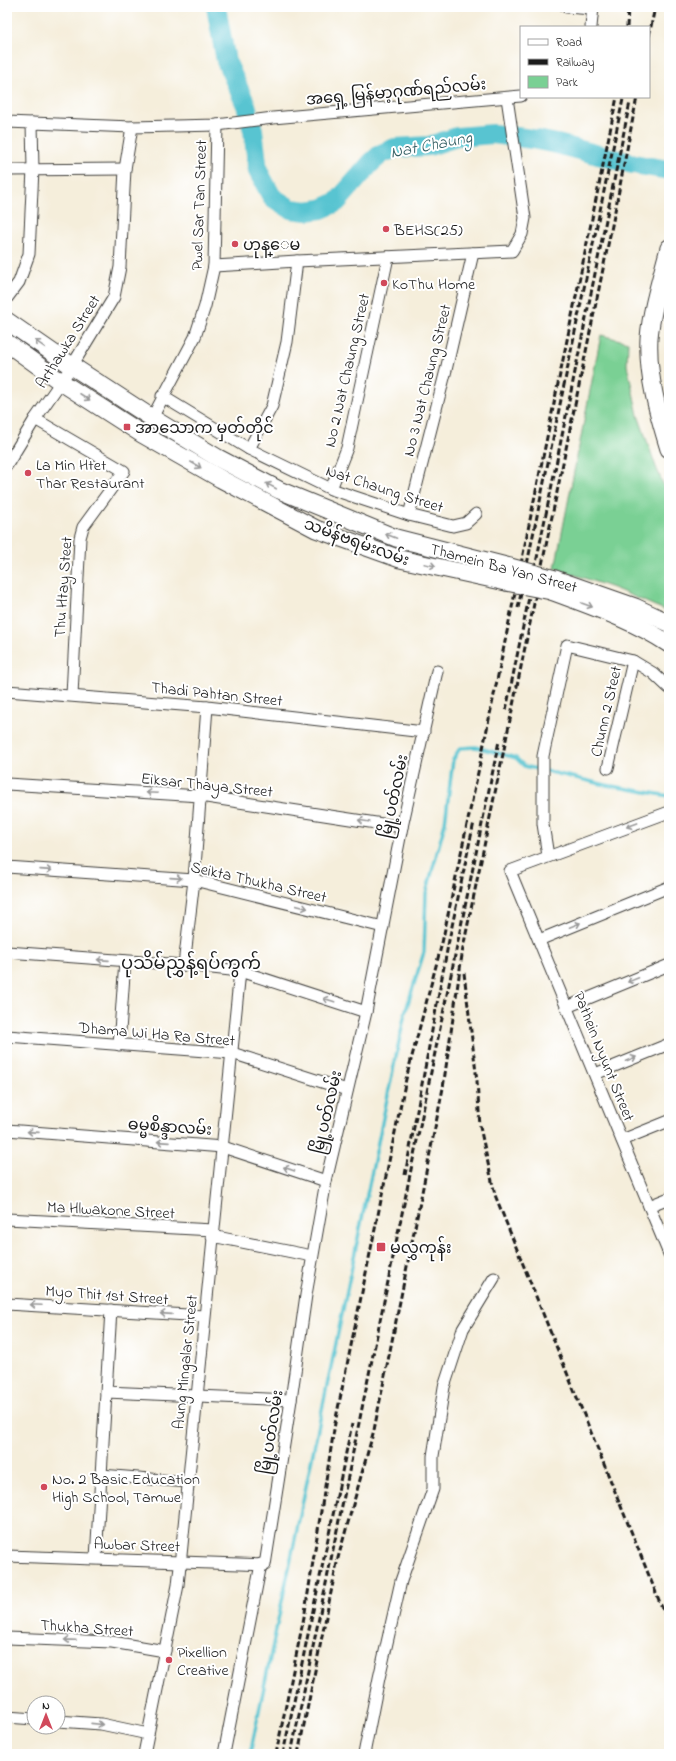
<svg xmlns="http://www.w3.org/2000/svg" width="676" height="1761" font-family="'Indie Flower','Noto Sans Myanmar',sans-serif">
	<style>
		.green { fill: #7ad094; stroke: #4b7658 }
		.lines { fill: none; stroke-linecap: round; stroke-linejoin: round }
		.stream { stroke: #58c4d1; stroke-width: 3.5 }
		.river { stroke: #58c4d1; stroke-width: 20 }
		.minor-casing { stroke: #3d3c39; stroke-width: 13 }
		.primary-casing { stroke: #3d3c39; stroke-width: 19 }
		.minor { stroke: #fff; stroke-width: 11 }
		.primary { stroke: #fff; stroke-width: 17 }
		.rail { stroke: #1c1c1c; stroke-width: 3; stroke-dasharray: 6 3; stroke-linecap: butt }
		.primary-bridge-casing { stroke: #3d3c39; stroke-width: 19; stroke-linecap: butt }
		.primary-bridge { stroke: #fff; stroke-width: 17 }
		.oneway { stroke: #999 }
		.poi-dot { fill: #d1495b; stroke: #fff; stroke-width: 1.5 }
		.labels { text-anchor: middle; stroke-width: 4; stroke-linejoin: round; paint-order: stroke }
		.street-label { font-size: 16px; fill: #1c1c1c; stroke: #fff }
		.poi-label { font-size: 16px; fill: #1c1c1c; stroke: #fff; text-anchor: start }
		.water-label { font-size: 17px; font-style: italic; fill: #345f64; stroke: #fff }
		.quarter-label { font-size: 18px; fill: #1c1c1c; stroke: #fff }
	</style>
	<rect width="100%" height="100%" fill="#fff"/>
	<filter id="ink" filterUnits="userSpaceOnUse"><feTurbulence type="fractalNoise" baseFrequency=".025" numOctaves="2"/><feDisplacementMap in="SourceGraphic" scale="8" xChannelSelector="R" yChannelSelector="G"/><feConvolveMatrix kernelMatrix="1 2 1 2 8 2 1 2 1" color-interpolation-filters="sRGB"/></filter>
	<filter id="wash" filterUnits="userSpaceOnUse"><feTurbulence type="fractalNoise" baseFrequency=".012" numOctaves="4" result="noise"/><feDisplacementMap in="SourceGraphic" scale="16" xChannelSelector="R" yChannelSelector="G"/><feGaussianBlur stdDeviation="0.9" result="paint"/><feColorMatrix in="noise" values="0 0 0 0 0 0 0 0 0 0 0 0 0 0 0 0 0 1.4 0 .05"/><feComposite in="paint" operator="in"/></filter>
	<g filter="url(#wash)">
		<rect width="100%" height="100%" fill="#f5eedb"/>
		<!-- green -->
		<polygon class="green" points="601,335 628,342 627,365 638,415 656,467 669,498 669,612 616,589 555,568"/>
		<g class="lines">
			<!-- stream -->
			<polyline class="stream" points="250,1754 405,1013 424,952 426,894 445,823 453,760 460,748 476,747 516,758 524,766 606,785 669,796"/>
			<!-- river -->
			<polyline class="river" points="216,7 226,61 246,105 253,130 258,171 272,197 291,209 307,211 321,209 337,202 371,163 381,154 395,148 429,146 457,137 493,134 532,139 557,144 633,164 669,170"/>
		</g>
	</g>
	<g filter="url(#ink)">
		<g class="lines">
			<!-- minor casing -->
			<g class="minor-casing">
				<g id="minor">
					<polyline points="566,7 593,9"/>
					<polyline points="591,27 593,7"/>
					<polyline points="7,122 132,127 217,125 273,118 521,96"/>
					<polyline points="7,170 125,169"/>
					<polyline points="214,266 297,261 512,251 522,234 525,218 507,98"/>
					<polyline points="7,298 19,282 29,254 33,169 32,123"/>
					<polyline points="162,396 249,449 331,489 409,515 453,526 466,523 476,514"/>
					<polyline points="152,418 195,337 205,306 214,266 217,125"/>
					<polyline points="35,419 124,471 83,527 80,538 72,695"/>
					<polyline points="249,449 272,406 287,342 297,261"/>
					<polyline points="7,465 35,419 72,366 114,297 120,267 125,169 132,127"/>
					<polyline points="331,489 347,448 388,257"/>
					<polyline points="409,515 446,370 473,253"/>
					<polyline points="7,691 207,707 424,732"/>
					<polyline points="608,768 633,661"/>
					<polyline points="7,784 200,796 402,827"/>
					<polyline points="669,812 510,871 669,1254"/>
					<polyline points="548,856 543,824 543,756 567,645 633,661 653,673 669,688"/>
					<polyline points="7,867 194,880 383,927"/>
					<polyline points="539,940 669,887"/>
					<polyline points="7,952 184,965 240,971 366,1012"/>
					<polyline points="184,965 194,880 207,707"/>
					<polyline points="567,1007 669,965"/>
					<polyline points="7,1036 232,1053 347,1090"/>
					<polyline points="119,1045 125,961"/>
					<polyline points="595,1074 669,1044"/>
					<polyline points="7,1130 223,1147 326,1181"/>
					<polyline points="622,1140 669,1121"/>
					<polyline points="649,1206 669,1198"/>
					<polyline points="7,1219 213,1230"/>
					<polyline points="212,1236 312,1256"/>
					<polyline points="7,1304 204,1316"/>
					<polyline points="106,1392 291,1400"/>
					<polyline points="101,1475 188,1482"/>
					<polyline points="7,1556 265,1565 291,1400 306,1295 326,1181 366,1012 402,827 437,671"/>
					<polyline points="96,1558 111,1310"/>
					<polyline points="7,1638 112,1642 165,1651"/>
					<polyline points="7,1717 34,1719"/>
					<polyline points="58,1721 101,1724 148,1734"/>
					<polyline points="144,1754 178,1585 240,971"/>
					<polyline points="224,1754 261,1564"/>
					<polyline points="364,1754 379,1678 401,1581 433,1489 433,1456 444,1387 463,1329 494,1278"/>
				</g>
			</g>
			<!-- primary casing -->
			<g class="primary-casing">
				<g id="primary">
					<path d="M 669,248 C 662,275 651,310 649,338 C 647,376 658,413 669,449"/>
					<polyline points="7,321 72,366 152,418 218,458 279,490 396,538 510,567"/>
					<polyline points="7,343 61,382 142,434 221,479 316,529 400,559 506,582"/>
					<polyline points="555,579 635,607 669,623"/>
					<path d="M 551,591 C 591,606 633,620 669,644"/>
				</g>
			</g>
			<!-- minor -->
			<use href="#minor" class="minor"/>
			<!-- primary -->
			<use href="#primary" class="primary"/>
			<!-- rail -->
			<g class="rail">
				<polyline points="627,27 628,7"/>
				<polyline points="649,36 655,7"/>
				<polyline points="518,608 623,99"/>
				<polyline points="506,710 630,102"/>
				<polyline points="464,973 477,1081 480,1127 495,1195 669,1625"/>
				<polyline points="405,1175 448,945 474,822"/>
				<polyline points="276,1754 305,1612 335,1423 406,1079 442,943 480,763 617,97"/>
				<polyline points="283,1754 352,1424"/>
				<polyline points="291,1754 499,741"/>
				<polyline points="298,1754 338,1558 374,1430 443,1088 463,948 616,206 637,97"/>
			</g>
			<!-- primary-bridge casing -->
			<g class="primary-bridge-casing">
				<g id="primary-bridge">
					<polyline points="510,567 555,579"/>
					<polyline points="506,582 551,591"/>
				</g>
			</g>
			<!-- primary-bridge -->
			<use href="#primary-bridge" class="primary-bridge"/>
		</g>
		<!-- one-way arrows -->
		<defs><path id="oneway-shaft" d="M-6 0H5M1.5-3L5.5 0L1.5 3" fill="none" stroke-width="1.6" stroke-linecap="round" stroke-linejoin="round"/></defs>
		<g class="oneway">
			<use href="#oneway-shaft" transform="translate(40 344) rotate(-145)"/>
			<use href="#oneway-shaft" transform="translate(85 397) rotate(33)"/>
			<use href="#oneway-shaft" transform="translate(196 465) rotate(30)"/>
			<use href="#oneway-shaft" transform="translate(271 486) rotate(-152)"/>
			<use href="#oneway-shaft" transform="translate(391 536) rotate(-159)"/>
			<use href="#oneway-shaft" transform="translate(430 565) rotate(12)"/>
			<use href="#oneway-shaft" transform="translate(587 605) rotate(20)"/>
			<use href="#oneway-shaft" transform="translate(152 793) rotate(-177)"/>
			<use href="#oneway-shaft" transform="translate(364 821) rotate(-171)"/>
			<use href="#oneway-shaft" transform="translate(632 825) rotate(160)"/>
			<use href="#oneway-shaft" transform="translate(46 870) rotate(4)"/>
			<use href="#oneway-shaft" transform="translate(176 878) rotate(4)"/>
			<use href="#oneway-shaft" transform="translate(302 907) rotate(14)"/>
			<use href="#oneway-shaft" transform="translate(575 925) rotate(-22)"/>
			<use href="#oneway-shaft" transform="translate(103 960) rotate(-176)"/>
			<use href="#oneway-shaft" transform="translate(633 980) rotate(158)"/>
			<use href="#oneway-shaft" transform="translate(329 1000) rotate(-162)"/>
			<use href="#oneway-shaft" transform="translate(631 1059) rotate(-22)"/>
			<use href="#oneway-shaft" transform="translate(33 1132) rotate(-176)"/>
			<use href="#oneway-shaft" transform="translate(163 1142) rotate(-176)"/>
			<use href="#oneway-shaft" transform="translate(289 1169) rotate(-161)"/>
			<use href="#oneway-shaft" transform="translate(36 1305) rotate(-177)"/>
			<use href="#oneway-shaft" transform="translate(166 1314) rotate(-176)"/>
			<use href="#oneway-shaft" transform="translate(70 1640) rotate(-178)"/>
			<use href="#oneway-shaft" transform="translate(97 1724) rotate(6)"/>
		</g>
	</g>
	<!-- markers -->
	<g class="poi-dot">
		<circle cx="386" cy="229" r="4"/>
		<circle cx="235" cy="244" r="4"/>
		<circle cx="384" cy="283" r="4"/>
		<rect x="123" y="423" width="8" height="8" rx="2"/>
		<circle cx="28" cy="473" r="4"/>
		<rect x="376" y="1242" width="10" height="10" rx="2"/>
		<circle cx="44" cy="1487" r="4"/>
		<circle cx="169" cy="1660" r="4"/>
	</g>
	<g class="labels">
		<!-- street labels -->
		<g class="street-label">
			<text transform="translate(396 91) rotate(-5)" y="6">အရှေ့ မြန်မာ့ဂုဏ်ရည်လမ်း</text>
			<text transform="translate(198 205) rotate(-88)" y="6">Pwel Sar Tan Street</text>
			<text transform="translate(67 341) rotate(-58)" y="6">Arthawka Street</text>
			<text transform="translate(346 370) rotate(-77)" y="6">No 2 Nat Chaung Street</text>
			<text transform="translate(426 380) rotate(-76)" y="6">No 3 Nat Chaung Street</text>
			<text transform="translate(385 488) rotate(18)" y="6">Nat Chaung Street</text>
			<text transform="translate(357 541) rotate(20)" y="6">သမိန်ဗရမ်းလမ်း</text>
			<text transform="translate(504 567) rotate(15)" y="6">Thamein Ba Yan Street</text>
			<text transform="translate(62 587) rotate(-86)" y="6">Thu Htay Steet</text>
			<text transform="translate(217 693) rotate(6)" y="6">Thadi Pahtan Street</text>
			<text transform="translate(605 711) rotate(-77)" y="6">Chunn 2 Steet</text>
			<text transform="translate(207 784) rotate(6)" y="6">Eiksar Thaya Street</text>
			<text transform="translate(393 796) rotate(-78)" y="6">မြို့ပတ်လမ်း</text>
			<text transform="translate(259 881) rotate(13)" y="6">Seikta Thukha Street</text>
			<text transform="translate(157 1033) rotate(5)" y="6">Dhama Wi Ha Ra Street</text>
			<text transform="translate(605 1056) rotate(68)" y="6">Pathein Nyunt Street</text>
			<text transform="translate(326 1112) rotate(-77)" y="6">မြို့ပတ်လမ်း</text>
			<text transform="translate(170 1126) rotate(4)" y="6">ဓမ္မစိန္ဒာလမ်း</text>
			<text transform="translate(111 1209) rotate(3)" y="6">Ma Hlwakone Street</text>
			<text transform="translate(107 1294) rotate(4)" y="6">Myo Thit 1st Street</text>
			<text transform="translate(184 1362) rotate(-84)" y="6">Aung Mingalar Street</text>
			<text transform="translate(270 1432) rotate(-81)" y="6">မြို့ပတ်လမ်း</text>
			<text transform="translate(137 1544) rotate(2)" y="6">Awbar Street</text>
			<text transform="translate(87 1627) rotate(4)" y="6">Thukha Street</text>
		</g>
		<!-- poi labels -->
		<g class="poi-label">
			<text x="394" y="235">BEHS(25)</text>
			<text x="243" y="250">ဟုန္ေမ</text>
			<text x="392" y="289">KoThu Home</text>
			<text x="135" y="433">အာသောက မှတ်တိုင်</text>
			<text x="36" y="470">La Min Htet<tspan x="36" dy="18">Thar Restaurant</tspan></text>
			<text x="390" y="1253">မလွှကုန်း</text>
			<text x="52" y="1484">No. 2 Basic Education<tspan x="52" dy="18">High School, Tamwe</tspan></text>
			<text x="177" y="1657">Pixellion<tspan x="177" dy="18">Creative</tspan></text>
		</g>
		<!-- water labels -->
		<g class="water-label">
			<text transform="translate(431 144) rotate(-11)" y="6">Nat Chaung</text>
		</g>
		<!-- quarter labels -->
		<g class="quarter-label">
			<text x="191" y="969">ပုသိမ်ညွှန့်ရပ်ကွက်</text>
		</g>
	</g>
	<!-- margin -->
	<rect width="676" height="1761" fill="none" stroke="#fff" stroke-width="24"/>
	<!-- legend -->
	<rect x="520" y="26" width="130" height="72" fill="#ffffff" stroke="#a4a4a4"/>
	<rect x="528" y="39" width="20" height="6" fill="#ffffff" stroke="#a4a4a4"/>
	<text x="556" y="46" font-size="12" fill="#1c1c1c">Road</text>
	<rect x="528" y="59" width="20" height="6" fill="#1c1c1c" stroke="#a4a4a4"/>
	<text x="556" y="66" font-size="12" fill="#1c1c1c">Railway</text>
	<rect x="528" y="76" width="20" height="12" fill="#7ad094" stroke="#a4a4a4"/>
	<text x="556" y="86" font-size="12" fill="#1c1c1c">Park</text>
	<!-- north arrow -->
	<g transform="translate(46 1715)"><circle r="19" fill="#ffffff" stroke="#a4a4a4"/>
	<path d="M0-3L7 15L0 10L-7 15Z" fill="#d1495b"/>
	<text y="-6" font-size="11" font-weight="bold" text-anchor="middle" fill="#1c1c1c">N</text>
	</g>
</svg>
